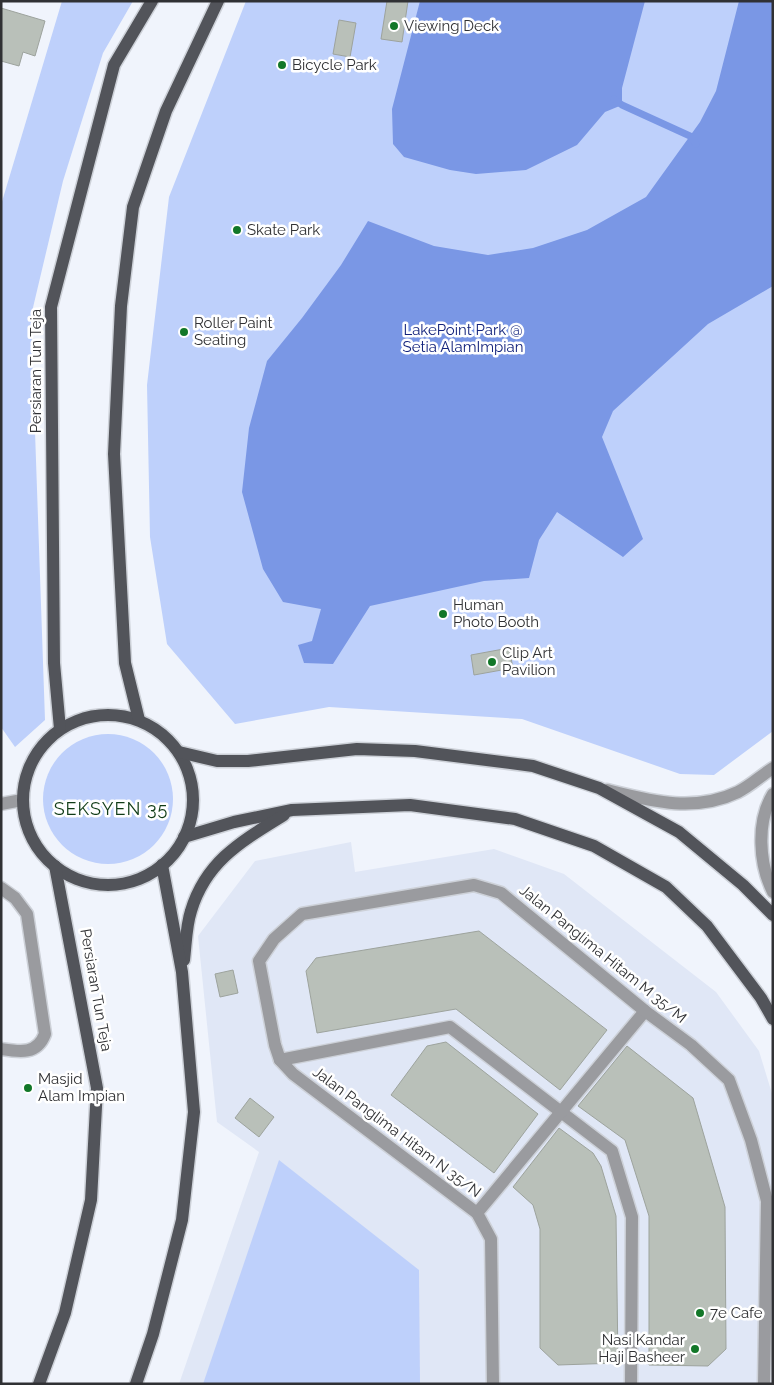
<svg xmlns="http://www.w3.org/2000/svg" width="774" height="1385" font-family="Raleway,sans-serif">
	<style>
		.built { fill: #e0e7f6 }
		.green { fill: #bed0fb }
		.water { fill: #7a97e5 }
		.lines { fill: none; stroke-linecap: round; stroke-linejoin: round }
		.stream { stroke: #7a97e5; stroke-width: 7 }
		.building { fill: #b9c0b9; stroke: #9da39d }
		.minor-casing { stroke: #cdd1d8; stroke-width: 15 }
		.major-casing { stroke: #cdd1d8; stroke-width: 15 }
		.minor { stroke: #9a9b9f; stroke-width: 12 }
		.major { stroke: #52545a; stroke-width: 12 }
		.poi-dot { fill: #127728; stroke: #fff; stroke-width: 2 }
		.labels { text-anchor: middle; stroke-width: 5; stroke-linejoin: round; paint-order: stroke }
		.poi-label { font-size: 15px; fill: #303134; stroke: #fff; text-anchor: start }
		.park-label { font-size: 15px; fill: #13237c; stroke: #fff }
		.street-label { font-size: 15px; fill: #303134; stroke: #fff }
		.quarter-label { font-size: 18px; letter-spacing: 1px; fill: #103c17; stroke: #fff }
	</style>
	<rect width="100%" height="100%" fill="#f0f4fc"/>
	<!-- built -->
	<polygon class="built" points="351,842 355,872 494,849 564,874 716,992 759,1051 773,1097 773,1384 179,1384 259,1152 217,1122 198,936 255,861"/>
	<!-- green -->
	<g class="green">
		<polygon points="62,1 133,1 103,53 63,181 31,316 45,720 15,747 1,727 1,205"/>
		<polygon points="246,1 773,1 773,731 714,775 680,774 522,719 329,707 235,724 167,644 150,537 147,385 169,197"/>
		<circle cx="108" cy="799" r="65"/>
		<polygon points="279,1160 419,1270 420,1384 203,1384"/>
	</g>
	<!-- water -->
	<g class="water">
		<polygon points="420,1 645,1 622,88 622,105 605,112 577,145 526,170 476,174 450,170 404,157 393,144 392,109"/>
		<polygon points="739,1 773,1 773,286 708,324 613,411 602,437 643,539 623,557 557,512 539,540 529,578 484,581 370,606 333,664 304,663 298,645 312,641 321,609 283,602 263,569 242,492 249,428 267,361 302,318 341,265 368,221 434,246 488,255 533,248 587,230 646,197 700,122 716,91"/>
	</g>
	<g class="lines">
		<!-- stream -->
		<polyline class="stream" points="614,99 622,105 690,136 696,144"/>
	</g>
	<!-- building -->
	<g class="building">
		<polygon points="387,1 408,1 402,42 381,39"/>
		<polygon points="1,8 45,21 35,56 23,52 19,66 1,61"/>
		<polygon points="339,20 356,23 350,57 333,54"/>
		<polygon points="509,648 513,668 474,675 471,655"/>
		<polygon points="479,931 607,1030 560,1090 456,1009 317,1033 306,971 316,958"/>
		<polygon points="233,970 238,993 220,997 215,974"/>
		<polygon points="446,1042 538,1114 494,1173 391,1095 427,1046"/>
		<polygon points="627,1046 693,1098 725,1207 726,1349 708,1366 649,1365 649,1216 625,1140 578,1106"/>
		<polygon points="250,1098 274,1117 259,1137 235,1118"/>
		<polygon points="559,1128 593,1153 601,1166 616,1216 618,1363 558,1365 540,1348 540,1229 533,1205 513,1187"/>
	</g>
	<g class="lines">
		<!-- minor casing -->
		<g class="minor-casing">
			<g id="minor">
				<path d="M 607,790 C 651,801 694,813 738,792 C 750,786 762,775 773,768"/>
				<path d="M 773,794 C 756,822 759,864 773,892"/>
				<polyline points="1,804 22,800"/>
				<path d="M 1,888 L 15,898 L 27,914 L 45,1034 C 37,1055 20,1052 1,1049"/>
				<polyline points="280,1060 450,1027 612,1151 632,1217 631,1384"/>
				<polyline points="477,1213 645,1011"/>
				<polyline points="493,1384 491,1239 477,1213 293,1074 280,1060 275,1045 259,961 274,939 302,914 474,885 501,893 645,1011 691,1045 729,1080 751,1140 767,1201 764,1384"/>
			</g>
		</g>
		<!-- major casing -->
		<g class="major-casing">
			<g id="major">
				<circle cx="108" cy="800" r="85"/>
				<polyline points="139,720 125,663 114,454 121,306 133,207 166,111 218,1"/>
				<polyline points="60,729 54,663 51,307 114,65 152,1"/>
				<polyline points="179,752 217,761 248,761 357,749 415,751 533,766 599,788 679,832 743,885 773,915"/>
				<polyline points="184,837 234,822 292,810 410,805 515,819 594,846 666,887 707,926 761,998 773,1019"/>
				<path d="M 184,960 C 186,944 186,926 191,911 C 206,861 242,841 284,815"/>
				<polyline points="39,1384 65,1313 91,1200 97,1088 55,866"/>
				<polyline points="136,1384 153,1334 182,1220 194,1112 182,972 162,865"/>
			</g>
		</g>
		<!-- minor -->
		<use href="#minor" class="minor"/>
		<!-- major -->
		<use href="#major" class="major"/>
	</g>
	<!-- markers -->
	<g class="poi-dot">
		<circle cx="394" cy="26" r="5"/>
		<circle cx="282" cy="65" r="5"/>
		<circle cx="237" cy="230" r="5"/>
		<circle cx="184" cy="332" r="5"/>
		<circle cx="443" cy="614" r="5"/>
		<circle cx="492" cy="662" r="5"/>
		<circle cx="28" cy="1088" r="5"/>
		<circle cx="700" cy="1313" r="5"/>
		<circle cx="695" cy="1349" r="5"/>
	</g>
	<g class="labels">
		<!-- poi labels -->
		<g class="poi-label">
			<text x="404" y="31">Viewing Deck</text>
			<text x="292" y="70">Bicycle Park</text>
			<text x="247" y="235">Skate Park</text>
			<text x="194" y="328">Roller Paint<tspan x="194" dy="17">Seating</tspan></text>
			<text x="453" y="610">Human<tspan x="453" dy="17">Photo Booth</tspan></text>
			<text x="502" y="658">Clip Art<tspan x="502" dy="17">Pavilion</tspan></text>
			<text x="38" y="1084">Masjid<tspan x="38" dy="17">Alam Impian</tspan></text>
			<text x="710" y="1318">7e Cafe</text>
			<text x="685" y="1345" text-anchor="end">Nasi Kandar<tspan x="685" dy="17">Haji Basheer</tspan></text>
		</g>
		<!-- park labels -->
		<g class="park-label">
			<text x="463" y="335">LakePoint Park @<tspan x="463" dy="17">Setia AlamImpian</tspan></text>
		</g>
		<!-- street labels -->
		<g class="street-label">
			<text transform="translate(36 371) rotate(-90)" y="5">Persiaran Tun Teja</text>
			<text transform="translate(603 954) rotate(39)" y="5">Jalan Panglima Hitam M 35/M</text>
			<text transform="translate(96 990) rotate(80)" y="5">Persiaran Tun Teja</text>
			<text transform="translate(397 1132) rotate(37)" y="5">Jalan Panglima Hitam N 35/N</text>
		</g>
		<!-- quarter labels -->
		<g class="quarter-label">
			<text x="111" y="815">SEKSYEN 35</text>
		</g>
	</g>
	<!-- border -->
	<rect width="774" height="1385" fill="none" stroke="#303134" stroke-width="5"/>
</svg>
